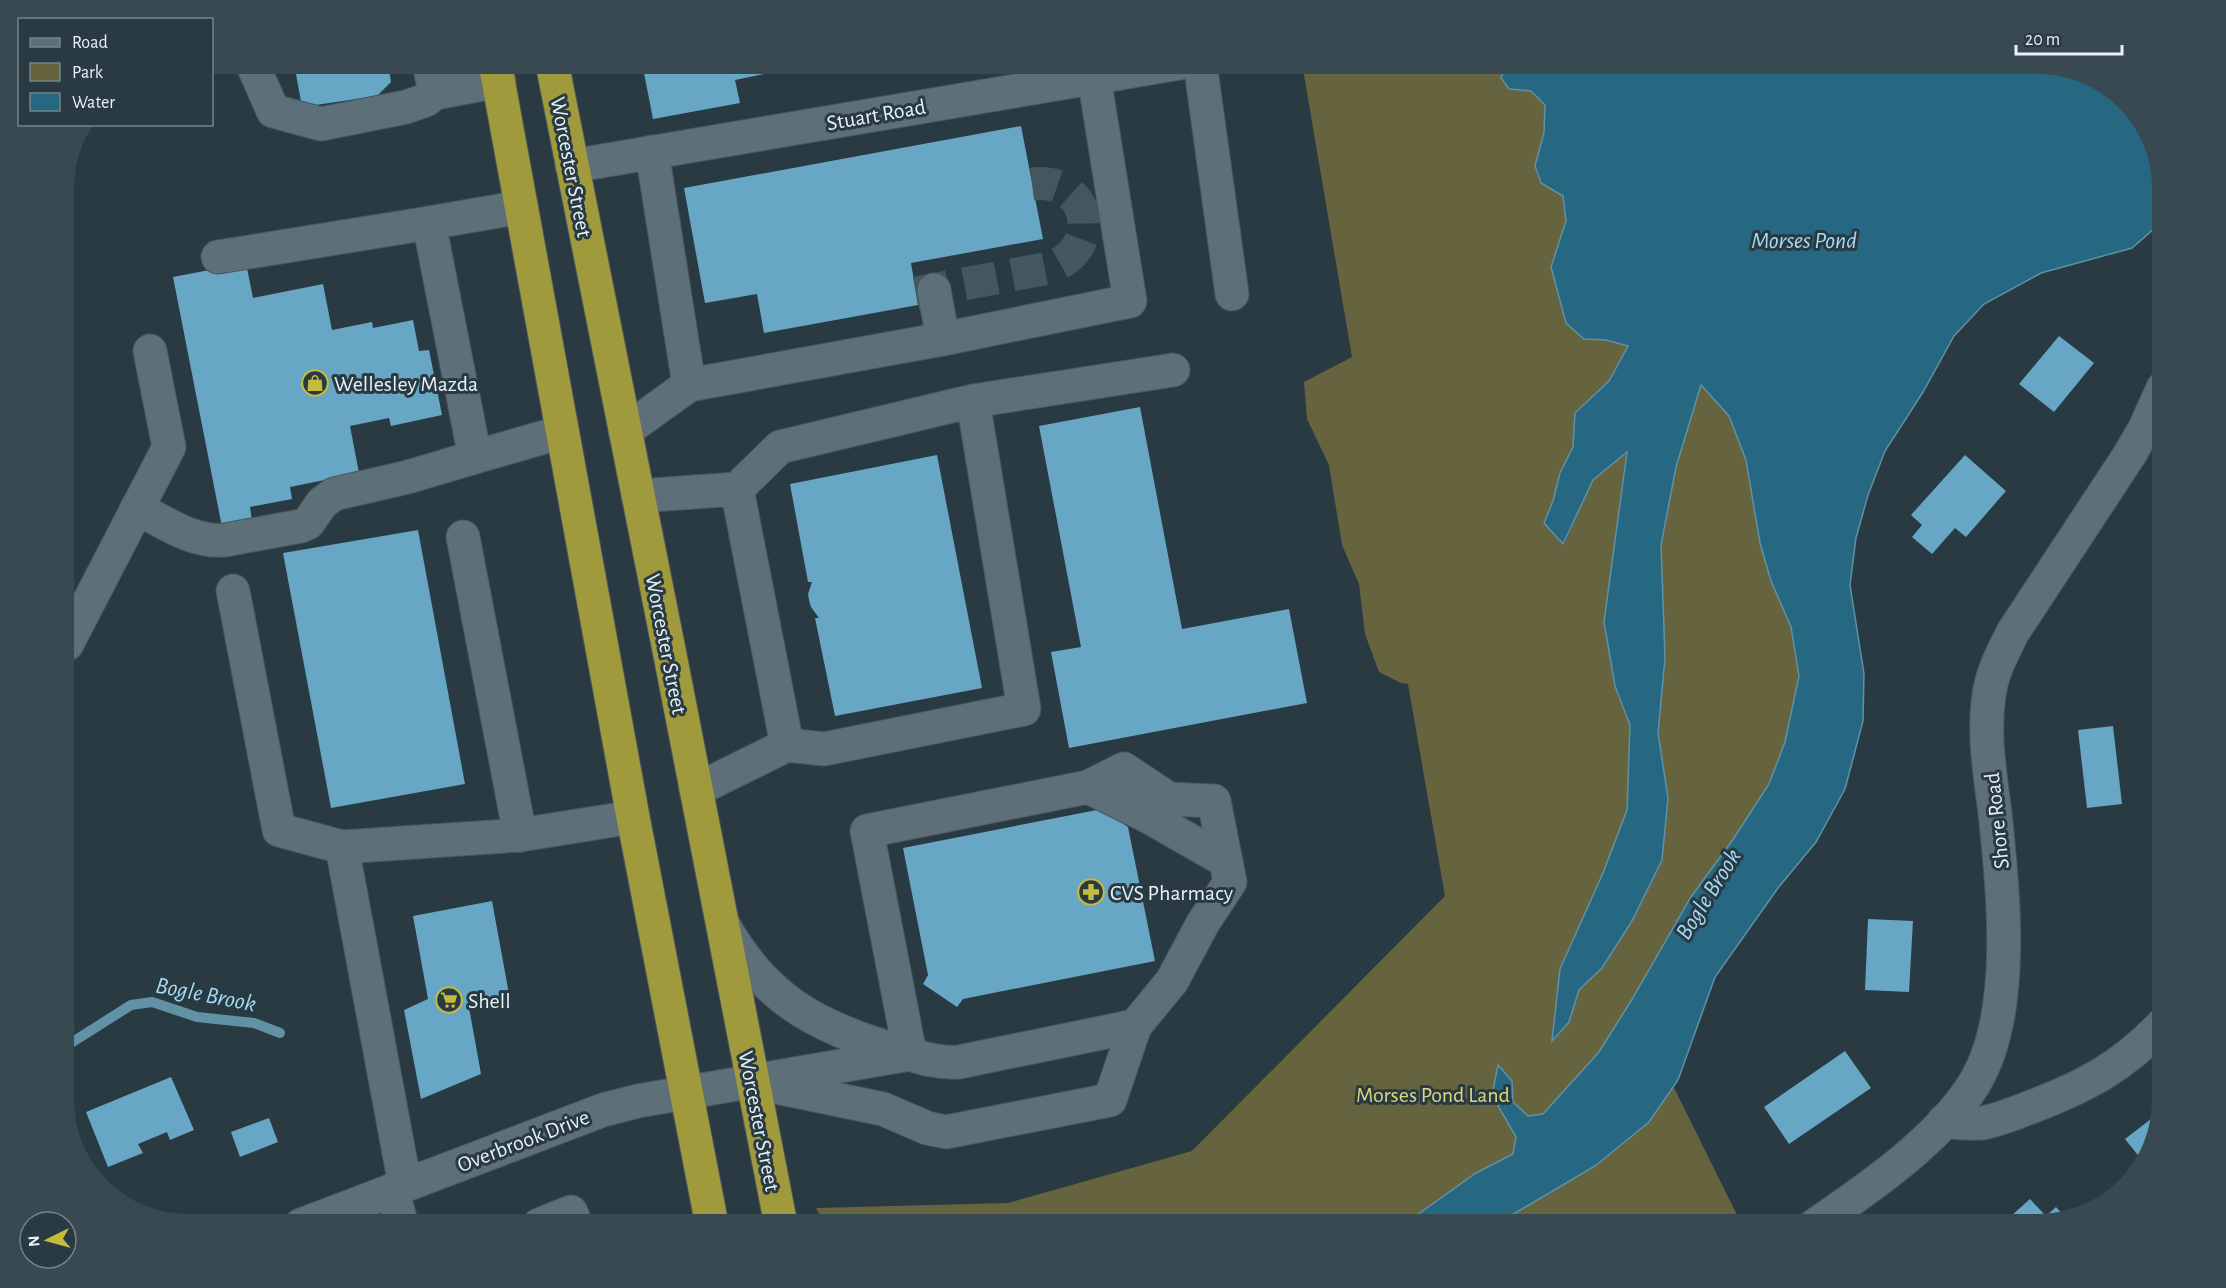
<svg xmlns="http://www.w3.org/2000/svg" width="2226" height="1288" font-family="'Alegreya Sans',sans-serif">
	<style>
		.green { fill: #66643e }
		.water { fill: #266782; stroke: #6091a5; stroke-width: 1.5 }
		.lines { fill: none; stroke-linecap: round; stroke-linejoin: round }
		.stream { stroke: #6091a5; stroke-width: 10 }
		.building { fill: #67a6c4 }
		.minor-tunnel { stroke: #46565e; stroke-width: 33; stroke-dasharray: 33 16; stroke-linecap: butt }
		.minor-casing { stroke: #49575f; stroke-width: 35 }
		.highway-casing { stroke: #49575f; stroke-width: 35 }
		.minor { stroke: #5d6f78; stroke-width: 33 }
		.highway { stroke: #a19a3c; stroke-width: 33 }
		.labels { text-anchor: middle; stroke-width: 6; stroke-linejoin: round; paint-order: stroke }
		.street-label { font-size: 22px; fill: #e7f2f7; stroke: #293a43 }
		.poi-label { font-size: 22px; fill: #e7f2f7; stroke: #293a43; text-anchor: start }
		.park-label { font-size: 22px; fill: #dcd680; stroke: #293a43 }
		.water-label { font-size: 24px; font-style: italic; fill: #a6dbf5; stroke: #293a43 }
	</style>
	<rect width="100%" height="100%" fill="#293a43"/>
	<!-- green -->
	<path class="green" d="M 1302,63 L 1507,63 L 1501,78 L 1531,91 L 1545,104 C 1544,114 1546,124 1544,133 C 1538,171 1522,171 1563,196 L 1566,221 L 1551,267 L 1566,323 L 1584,339 L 1606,340 L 1628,346 L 1609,381 L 1575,413 L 1573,447 L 1560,473 L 1553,501 L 1544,523 L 1564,544 L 1593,480 L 1628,451 L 1614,551 L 1615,686 L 1630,725 L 1627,810 L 1603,873 L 1560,969 L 1553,1040 L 1569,1022 L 1579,990 L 1602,968 L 1632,921 L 1662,860 L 1668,798 L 1658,733 L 1665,658 L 1661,545 L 1676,467 L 1701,385 L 1729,416 L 1746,460 L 1760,543 L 1771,581 L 1791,627 L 1799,676 L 1785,742 L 1769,784 L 1734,838 L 1691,897 L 1631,1001 L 1742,1225 L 825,1225 L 816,1208 L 1008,1203 L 1192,1151 L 1445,896 L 1408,684 L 1401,683 L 1379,672 L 1365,634 L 1359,584 L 1342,545 L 1329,465 L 1307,419 L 1304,382 L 1352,357 Z"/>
	<!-- water -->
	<g class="water">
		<polygon points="1507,63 2038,63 2100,80 2146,125 2163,180 2163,221 2132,248 2041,273 1984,304 1954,336 1923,392 1885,451 1868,495 1856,538 1850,585 1864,674 1863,721 1845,789 1816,842 1778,888 1715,977 1678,1080 1649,1122 1595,1166 1495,1225 1403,1225 1476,1173 1513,1154 1516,1137 1492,1095 1498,1065 1512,1081 1513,1102 1528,1116 1543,1114 1599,1052 1631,1001 1691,897 1734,838 1769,784 1785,742 1799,676 1791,627 1771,581 1760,543 1746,460 1729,416 1701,385 1676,467 1661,545 1665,658 1658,733 1668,798 1662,860 1632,921 1602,968 1579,990 1569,1022 1552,1041 1560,969 1603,873 1627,810 1630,725 1615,686 1604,622 1627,452 1593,480 1563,544 1544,523 1553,501 1560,473 1573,447 1575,413 1609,381 1628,346 1606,340 1584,339 1566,323 1551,267 1566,221 1563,196 1541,183 1535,166 1544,133 1545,105 1531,91 1509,89 1501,78"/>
		<path d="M 892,1216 C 920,1216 977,1211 1000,1225 L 833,1224 L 849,1224 Z"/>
	</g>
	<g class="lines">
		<!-- stream -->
		<polyline class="stream" points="63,1048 131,1005 152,1002 197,1017 254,1023 280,1033"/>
	</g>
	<!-- building -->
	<g class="building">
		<polygon points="294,63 388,63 391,82 377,96 302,107"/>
		<polygon points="642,63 802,63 803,66 735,80 740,103 653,119"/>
		<polygon points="1021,126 1043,239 911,263 918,305 764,333 757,294 705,303 684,188"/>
		<polygon points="246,263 253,298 323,284 332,330 372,322 373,328 413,320 419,351 429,350 442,415 391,426 389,418 350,426 359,473 290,487 292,499 250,507 252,521 222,527 173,277"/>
		<polygon points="2059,336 2094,363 2054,412 2019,384"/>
		<polygon points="1140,407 1182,629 1289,609 1307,703 1069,748 1051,652 1081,647 1039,426"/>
		<polygon points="937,455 982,688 835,716 815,618 819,618 811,607 809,600 808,594 812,582 808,582 790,484"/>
		<polygon points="1965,455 2006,491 1966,537 1955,528 1932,554 1912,537 1922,525 1911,515"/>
		<polygon points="418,530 465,784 331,808 283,553"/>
		<polygon points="2113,726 2122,804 2087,808 2078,730"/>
		<polygon points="1102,809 1128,827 1155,961 963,999 957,1007 923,984 928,975 903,848"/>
		<polygon points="492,901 509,994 468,1002 481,1074 421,1099 404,1010 428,999 413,916"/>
		<polygon points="1868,919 1913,921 1909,992 1865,990"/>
		<polygon points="1845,1051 1871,1088 1789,1144 1764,1107"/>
		<polygon points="171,1077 194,1130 170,1140 167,1132 138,1144 143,1153 108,1167 86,1112"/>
		<polygon points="2160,1112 2146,1162 2145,1164 2125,1139"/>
		<polygon points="269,1118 278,1142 240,1157 231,1132"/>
		<polygon points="2030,1199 2046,1216 2056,1207 2066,1218 2039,1225 2001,1225"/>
	</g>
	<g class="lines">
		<!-- minor-tunnel -->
		<path class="minor-tunnel" d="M 916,293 L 1049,268 C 1104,250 1091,176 1032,184"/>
		<!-- minor casing -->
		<g class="minor-casing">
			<g id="minor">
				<polyline points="252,63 273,111 321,124 406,107 426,100 435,93 499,81"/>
				<polyline points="429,63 435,93"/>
				<polyline points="1200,63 1232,294"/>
				<polyline points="572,166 1180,63"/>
				<polyline points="521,207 429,223 475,457 562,432"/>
				<polyline points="218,257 429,223"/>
				<polyline points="934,290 943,339"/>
				<polyline points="689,385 943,339 1130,301 1094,77"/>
				<polyline points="625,431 689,385 652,152"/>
				<polyline points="737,489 787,745"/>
				<polyline points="638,496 737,489 780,447 973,401 1173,370"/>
				<path d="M 137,508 C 164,522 193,543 225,540 L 301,526 L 308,523 L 322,503 L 334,494 L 408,477 L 475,457"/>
				<polyline points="463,537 520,835"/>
				<polyline points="233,591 279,830 342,847 520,835 633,817"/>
				<polyline points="67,644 169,447 150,351"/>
				<polyline points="1088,787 1149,817 1226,861"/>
				<polyline points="696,790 787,745 824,749 1024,709 973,401"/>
				<polyline points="342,847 405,1185"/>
				<path d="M 723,924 C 763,997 814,1026 892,1049 C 914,1055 935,1064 959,1062 L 1135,1026"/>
				<polyline points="752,1082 883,1109 927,1128 946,1132 1110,1100 1135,1026 1172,981 1203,923 1230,882 1214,801 1169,799 1124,769 1088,787 867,831 910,1054"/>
				<path d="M 1944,1121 C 1957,1123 1969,1124 1982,1123 C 1999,1120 2015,1113 2031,1107 C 2086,1086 2122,1067 2163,1024"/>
				<polyline points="392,1190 402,1225"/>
				<polyline points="301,1225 603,1110 638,1101 910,1054"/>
				<polyline points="539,1225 571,1212 576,1225"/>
				<path d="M 1815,1225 C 1869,1188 1939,1140 1974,1084 C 2017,1014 2003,891 1995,813 C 1990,774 1983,734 1989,695 C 1992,672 2003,652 2013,632 L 2130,454 L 2145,428 L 2163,388"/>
			</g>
		</g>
		<!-- highway casing -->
		<g class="highway-casing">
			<g id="highway">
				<polyline points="495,63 633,817 712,1225"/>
				<polyline points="552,63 671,660 781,1225"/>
			</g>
		</g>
		<!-- minor -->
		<use href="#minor" class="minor"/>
		<!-- highway -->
		<use href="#highway" class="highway"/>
	</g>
	<!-- icons -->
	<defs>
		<g id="shop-ring" transform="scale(1.35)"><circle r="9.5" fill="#293a43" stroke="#c5bc3d" stroke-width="1.5"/><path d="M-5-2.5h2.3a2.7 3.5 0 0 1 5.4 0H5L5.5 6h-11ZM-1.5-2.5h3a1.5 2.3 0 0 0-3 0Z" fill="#c5bc3d"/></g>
		<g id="pharmacy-ring" transform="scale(1.35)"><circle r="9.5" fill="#293a43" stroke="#c5bc3d" stroke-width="1.5"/><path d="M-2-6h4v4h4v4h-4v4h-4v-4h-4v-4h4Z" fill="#c5bc3d"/></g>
		<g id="supermarket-ring" transform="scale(1.35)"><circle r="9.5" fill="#293a43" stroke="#c5bc3d" stroke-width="1.5"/><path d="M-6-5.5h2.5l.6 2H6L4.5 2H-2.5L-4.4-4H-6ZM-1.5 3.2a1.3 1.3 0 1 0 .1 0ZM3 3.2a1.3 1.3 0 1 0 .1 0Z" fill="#c5bc3d"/></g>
	</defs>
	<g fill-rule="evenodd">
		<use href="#shop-ring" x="315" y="383"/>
		<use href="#pharmacy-ring" x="1091" y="892"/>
		<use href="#supermarket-ring" x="449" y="1000"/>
	</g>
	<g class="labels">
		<!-- street labels -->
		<g class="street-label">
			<text transform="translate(876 114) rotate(-10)" y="8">Stuart Road</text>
			<text transform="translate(572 167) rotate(79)" y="8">Worcester Street</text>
			<text transform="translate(667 644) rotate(79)" y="8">Worcester Street</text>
			<text transform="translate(1996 821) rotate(-96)" y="8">Shore Road</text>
			<text transform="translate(760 1121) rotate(79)" y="8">Worcester Street</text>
			<text transform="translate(523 1140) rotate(-21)" y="8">Overbrook Drive</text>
		</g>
		<!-- poi labels -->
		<g class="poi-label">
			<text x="334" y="391">Wellesley Mazda</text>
			<text x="1110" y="900">CVS Pharmacy</text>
			<text x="468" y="1008">Shell</text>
		</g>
		<!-- park labels -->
		<g class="park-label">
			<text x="1433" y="1102">Morses Pond Land</text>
		</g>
		<!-- water labels -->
		<g class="water-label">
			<text x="1804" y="248">Morses Pond</text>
			<text transform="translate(1708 894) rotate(-58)" y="8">Bogle Brook</text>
			<text transform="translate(206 994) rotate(11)" y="8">Bogle Brook</text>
		</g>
	</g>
	<!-- crop -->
	<path d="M0 0H2226V1288H0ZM188 74H2038A114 114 0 0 1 2152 188V1100A114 114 0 0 1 2038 1214H188A114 114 0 0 1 74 1100V188A114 114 0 0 1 188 74Z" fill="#384951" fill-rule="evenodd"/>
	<!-- legend -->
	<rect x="18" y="18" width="195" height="108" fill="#293a43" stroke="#75848b" stroke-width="1.5"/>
	<rect x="30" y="38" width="30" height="9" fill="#5d6f78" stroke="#75848b" stroke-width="1.5"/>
	<text x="72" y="48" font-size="18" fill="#e7f2f7">Road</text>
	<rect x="30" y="63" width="30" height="18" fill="#66643e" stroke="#75848b" stroke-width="1.5"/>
	<text x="72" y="78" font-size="18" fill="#e7f2f7">Park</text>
	<rect x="30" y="93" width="30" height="18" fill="#266782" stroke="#75848b" stroke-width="1.5"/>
	<text x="72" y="108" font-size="18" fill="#e7f2f7">Water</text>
	<!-- north arrow -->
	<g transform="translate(48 1240) rotate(265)"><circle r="28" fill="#293a43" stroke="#75848b" stroke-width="1.5"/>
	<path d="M0-4.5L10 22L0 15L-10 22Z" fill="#c5bc3d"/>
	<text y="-9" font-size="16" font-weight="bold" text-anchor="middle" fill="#e7f2f7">N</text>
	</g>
	<!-- scale -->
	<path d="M2016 45v9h106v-9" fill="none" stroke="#e7f2f7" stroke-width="3"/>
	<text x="2025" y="45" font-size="18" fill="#e7f2f7" stroke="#293a43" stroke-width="4.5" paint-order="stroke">20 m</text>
</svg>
